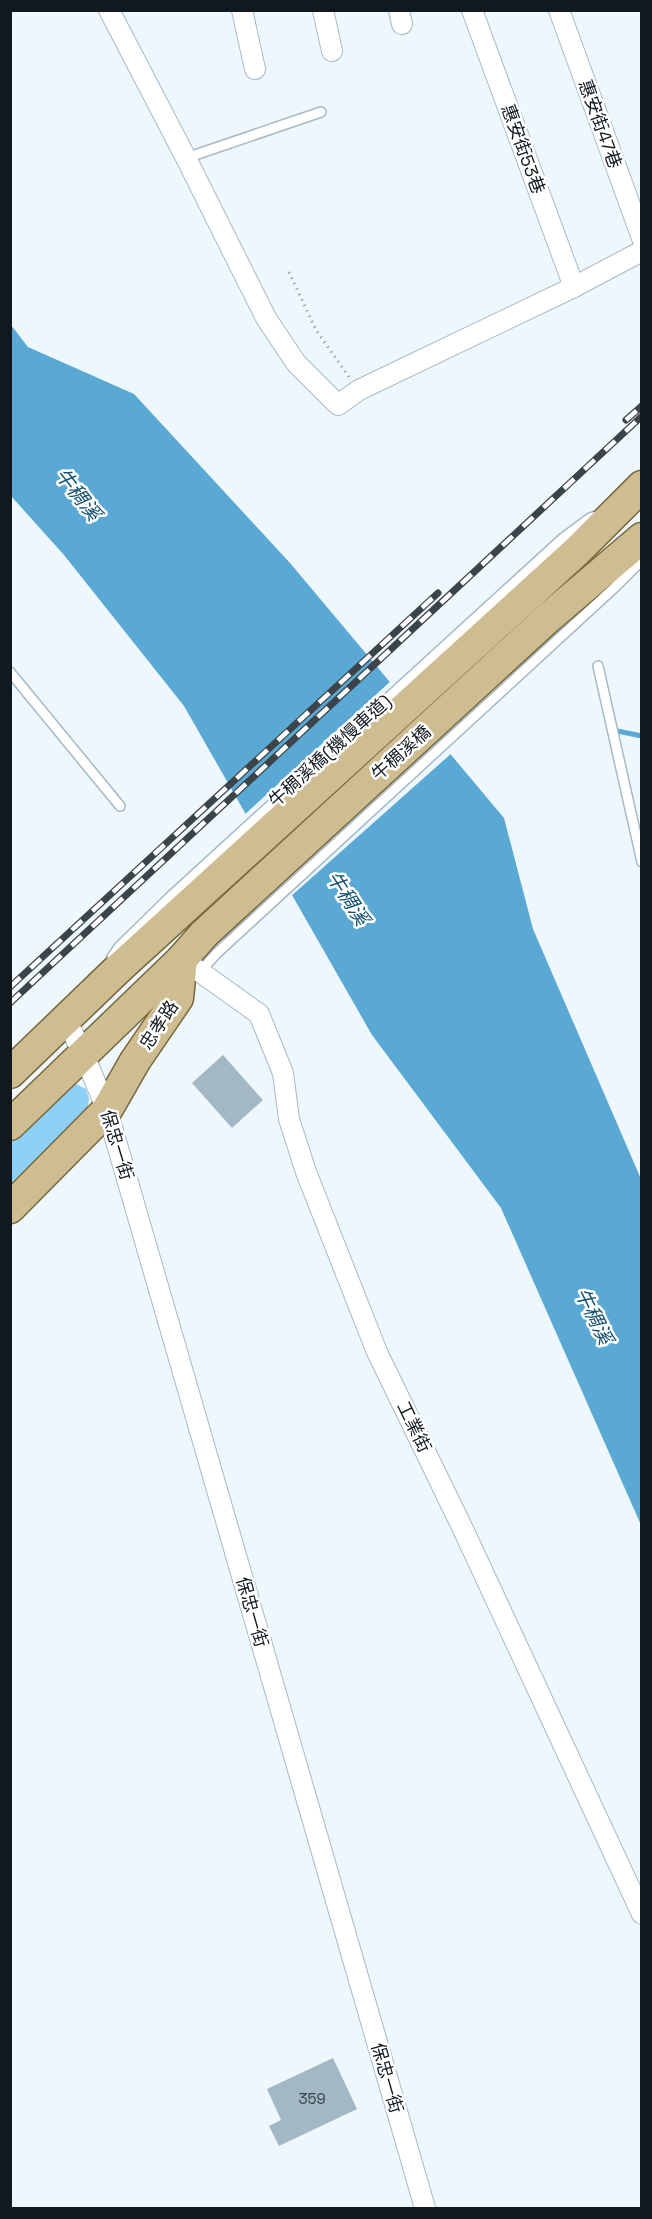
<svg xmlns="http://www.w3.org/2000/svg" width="652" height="2219" font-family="'Space Grotesk','Noto Sans TC',sans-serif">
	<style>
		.green { fill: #8dd1f9 }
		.water { fill: #5aa9d4 }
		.pier { fill: #eef7fc }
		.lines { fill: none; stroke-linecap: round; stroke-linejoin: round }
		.stream { stroke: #5aa9d4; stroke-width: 5 }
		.building { fill: #a3b8c5 }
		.lane-casing { stroke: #a5bac8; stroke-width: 12 }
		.street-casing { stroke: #a5bac8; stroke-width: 22 }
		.primary-casing { stroke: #78673b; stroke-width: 33 }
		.path { stroke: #a0a9ae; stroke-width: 3; stroke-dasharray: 1.5 4.5; stroke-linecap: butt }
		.lane { stroke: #fff; stroke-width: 9 }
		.street { stroke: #fff; stroke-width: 20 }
		.primary { stroke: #cfbd92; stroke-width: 30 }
		.rail-casing { stroke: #3c4449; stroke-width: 7 }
		.rail { stroke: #fff; stroke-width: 4.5; stroke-dasharray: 14; stroke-linecap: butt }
		.labels { text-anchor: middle; stroke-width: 5; stroke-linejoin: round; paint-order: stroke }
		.number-label { font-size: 15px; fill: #364148 }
		.street-label { font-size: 18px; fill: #11191e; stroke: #fff }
		.water-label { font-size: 20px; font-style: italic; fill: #11506e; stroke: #fff }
	</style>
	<rect width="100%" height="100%" fill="#eef7fc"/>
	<!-- green -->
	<polygon class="green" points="76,1084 86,1089 89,1099 87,1114 11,1190 11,1140 67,1085"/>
	<!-- water -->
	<polygon class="water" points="11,325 28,347 134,394 290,563 504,818 533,929 641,1179 641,1525 501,1208 372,1035 184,706 64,555 11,496"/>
	<!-- pier -->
	<polygon class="pier" points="392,680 453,752 290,897 243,816"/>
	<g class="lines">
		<!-- stream -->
		<polyline class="stream" points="612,730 642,736"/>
	</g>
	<!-- building -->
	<g class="building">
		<polygon points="223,1055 263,1100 232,1128 192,1083"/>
		<polygon points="333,2058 357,2109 279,2146 269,2126 281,2120 267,2089"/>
	</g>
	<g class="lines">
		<!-- lane casing -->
		<g class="lane-casing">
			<g id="lane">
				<polyline points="186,158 321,112"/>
				<polyline points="598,666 642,862"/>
				<polyline points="10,672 120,806"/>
				<polyline points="112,957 119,947 170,897 563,538 590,518 596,516"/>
				<polyline points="198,974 217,953 615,587 642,560"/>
			</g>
		</g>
		<!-- street casing -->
		<g class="street-casing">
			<g id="street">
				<polyline points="109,10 186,158 266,318 296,363 338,405 359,390 574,287 642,251"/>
				<polyline points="242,10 255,69"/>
				<polyline points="323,10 332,51"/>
				<polyline points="399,10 402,24"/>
				<polyline points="472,10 574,287"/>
				<polyline points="559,10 642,238"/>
				<polyline points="182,959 259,1014 283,1073 289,1119 306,1172 377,1352 462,1527 642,1914"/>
				<polyline points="66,1020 84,1055 107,1110 425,2208"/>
			</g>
		</g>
		<!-- primary casing -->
		<g class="primary-casing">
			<g id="primary">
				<polyline points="10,1073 119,968 576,552 642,486"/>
				<polyline points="10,1125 182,959 204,934 548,618 642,538"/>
				<polyline points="10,1208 107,1110 135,1061 178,998 182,959"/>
			</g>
		</g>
		<!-- path -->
		<polyline class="path" points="289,272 316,330 349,377"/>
		<!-- lane -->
		<use href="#lane" class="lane"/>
		<!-- street -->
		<use href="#street" class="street"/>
		<!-- primary -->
		<use href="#primary" class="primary"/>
		<!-- rail casing -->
		<g class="rail-casing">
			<g id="rail">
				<polyline points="626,420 642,406"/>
				<polyline points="10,987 438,593"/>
				<polyline points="10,1003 642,416"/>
			</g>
		</g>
		<!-- rail -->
		<use href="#rail" class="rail"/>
	</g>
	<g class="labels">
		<!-- number labels -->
		<g class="number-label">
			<text x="312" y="2104">359</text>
		</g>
		<!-- street labels -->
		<g class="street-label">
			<text transform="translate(600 124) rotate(70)" y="6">惠安街47巷</text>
			<text transform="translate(523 149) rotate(70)" y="6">惠安街53巷</text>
			<text transform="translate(330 751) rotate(-42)" y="6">牛稠溪橋(機慢車道)</text>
			<text transform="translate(401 753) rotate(-42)" y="6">牛稠溪橋</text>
			<text transform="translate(159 1025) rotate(-57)" y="6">忠孝路</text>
			<text transform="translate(117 1145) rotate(73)" y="6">保忠一街</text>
			<text transform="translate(414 1427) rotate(64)" y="6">工業街</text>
			<text transform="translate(252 1612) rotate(74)" y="6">保忠一街</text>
			<text transform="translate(387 2078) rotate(74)" y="6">保忠一街</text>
		</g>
		<!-- water labels -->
		<g class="water-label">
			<text transform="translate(78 494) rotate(52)" y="7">牛稠溪</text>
			<text transform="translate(348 898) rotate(57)" y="7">牛稠溪</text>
			<text transform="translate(594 1316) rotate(64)" y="7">牛稠溪</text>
		</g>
	</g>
	<!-- border -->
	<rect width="652" height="2219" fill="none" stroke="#11191e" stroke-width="24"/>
</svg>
